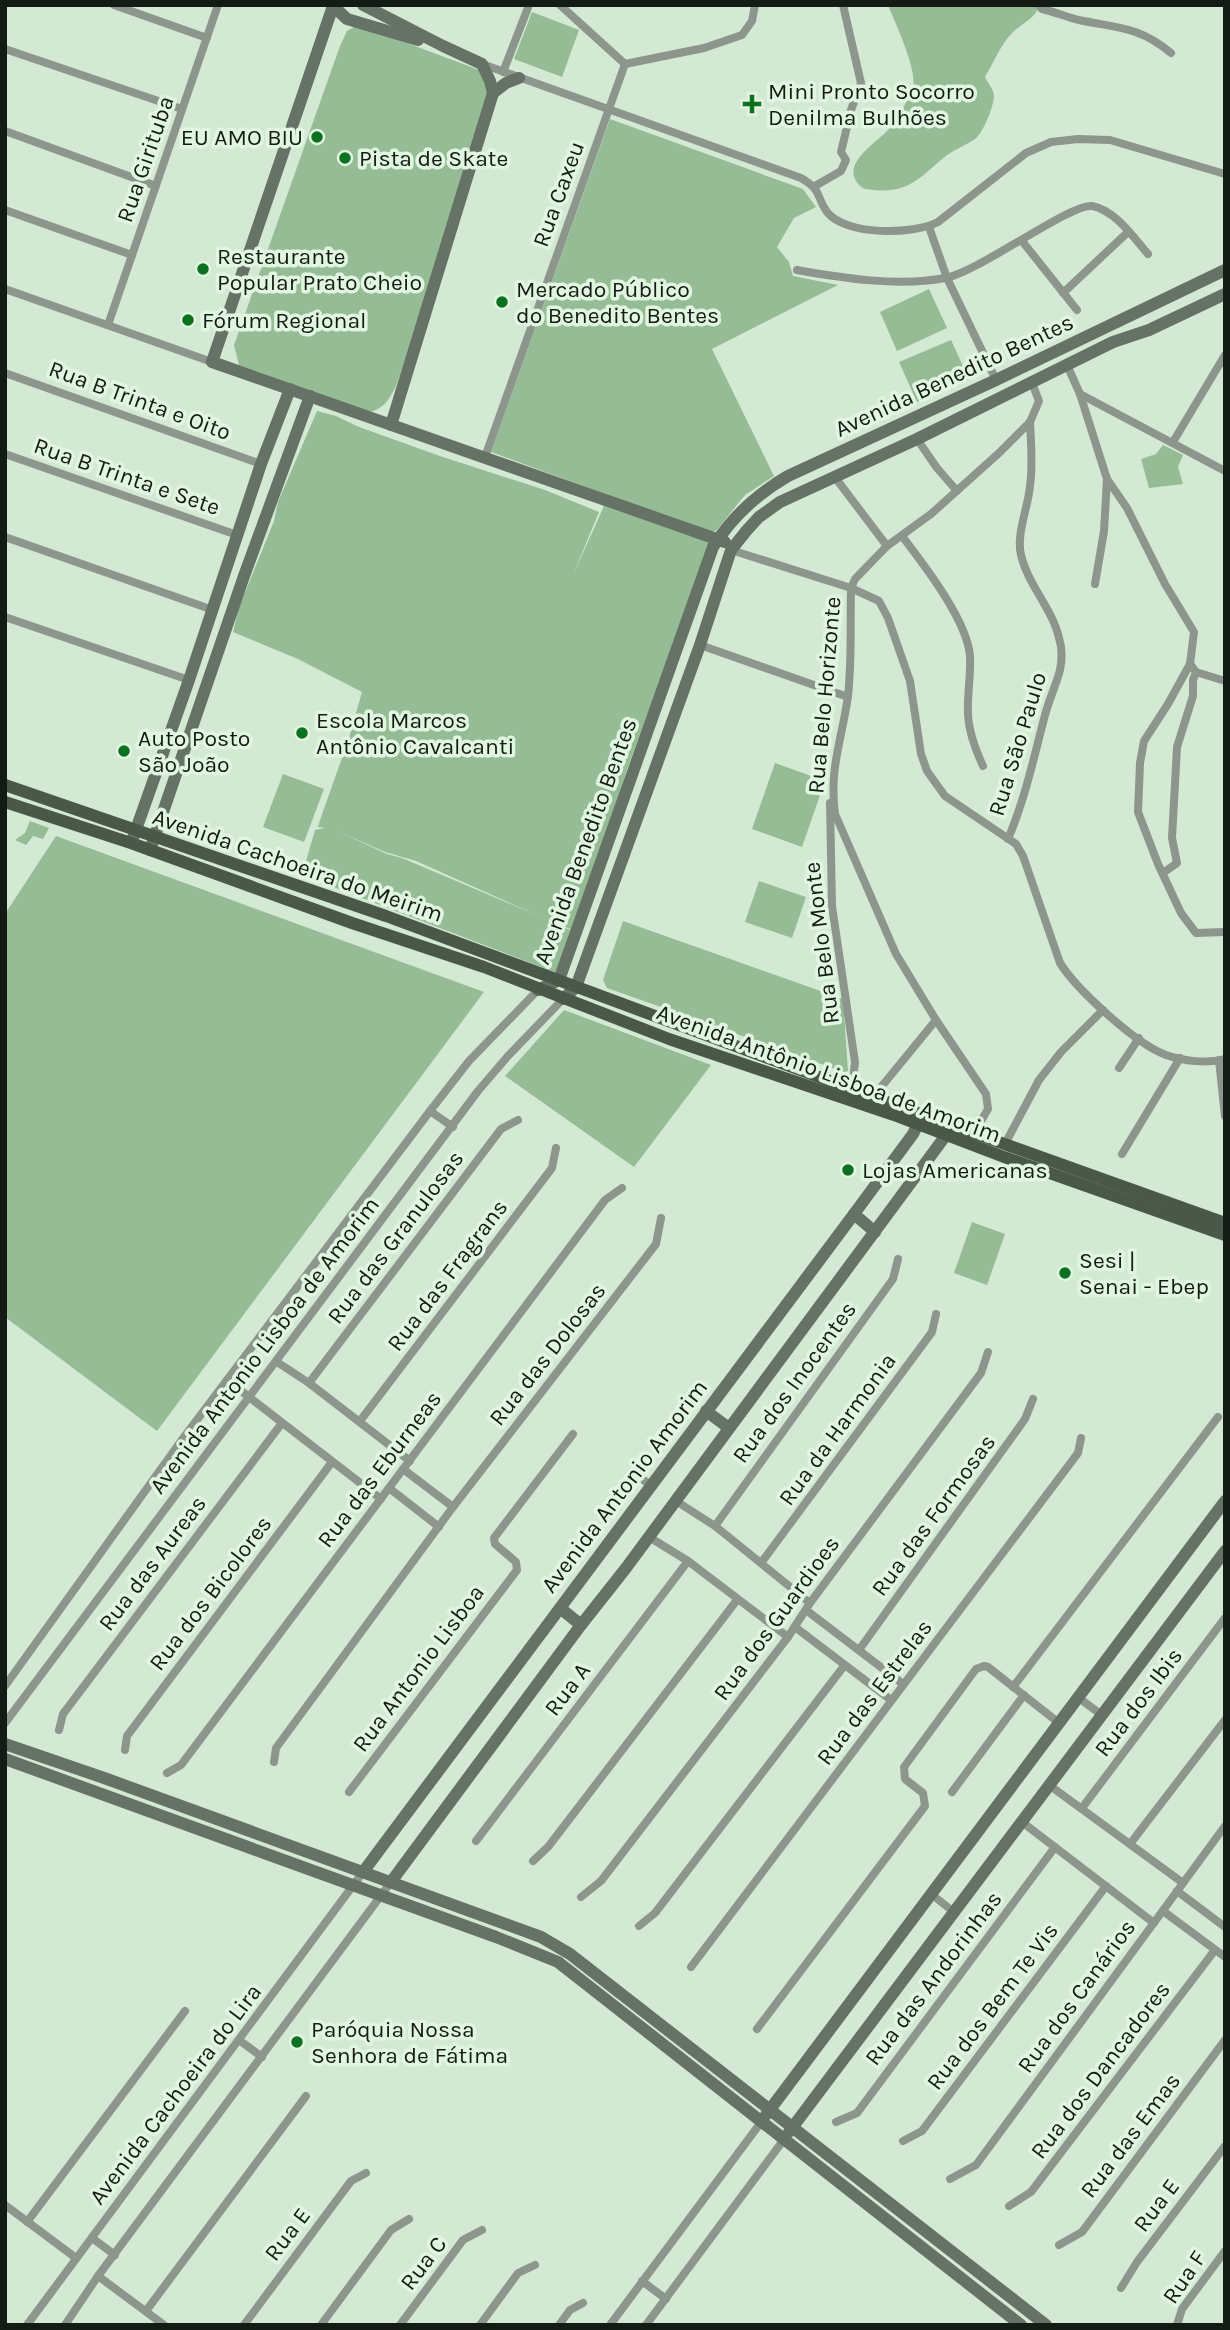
<svg xmlns="http://www.w3.org/2000/svg" width="1230" height="2330" font-family="Karla,sans-serif">
	<style>
		.green { fill: #95bc95; fill-rule: evenodd }
		.lines { fill: none; stroke-linecap: round; stroke-linejoin: round }
		.street { stroke: #8d968d; stroke-width: 8 }
		.secondary { stroke: #657265; stroke-width: 12 }
		.primary { stroke: #495849; stroke-width: 12 }
		.poi-dot { fill: #0c7120; stroke: #e1f6e0; stroke-width: 2.5 }
		.labels { text-anchor: middle; stroke-width: 7; stroke-linejoin: round; paint-order: stroke }
		.poi-label { font-size: 23px; fill: #141b14; stroke: #e1f6e0; text-anchor: start }
		.street-label { font-size: 23px; fill: #141b14; stroke: #e1f6e0 }
	</style>
	<rect width="100%" height="100%" fill="#d3e9d3"/>
	<!-- green -->
	<g class="green">
		<path d="M 888,5 L 1040,5 C 1034,20 1022,23 1012,33 C 1001,44 993,64 985,77 C 988,83 994,90 994,96 C 994,106 983,133 975,139 C 966,145 956,149 947,155 C 922,175 910,194 874,190 C 867,189 864,190 859,185 C 840,164 875,144 887,131 C 895,124 907,101 912,91 C 920,74 895,23 888,5 Z"/>
		<polygon points="532,12 579,30 562,77 514,59"/>
		<path d="M 354,27 L 364,27 L 490,74 L 496,96 L 396,386 C 389,399 385,408 370,412 L 239,365 L 234,345 L 340,46 L 347,31 Z"/>
		<polygon points="610,119 803,189 816,207 794,218 777,247 789,262 793,276 838,285 712,349 774,476 745,495 716,531 709,532 491,452"/>
		<polygon points="929,289 947,328 897,351 880,312"/>
		<polygon points="951,340 969,379 917,402 899,362"/>
		<path d="M 317,411 L 336,416 L 359,427 L 440,456 L 545,490 L 599,512 L 573,575 L 604,506 L 711,543 L 627,769 L 575,931 L 543,918 L 577,933 L 559,974 L 302,875 L 315,830 L 325,828 L 318,827 L 320,820 L 349,738 L 362,692 L 298,659 L 233,632 L 239,607 L 274,521 L 278,502 ZM 335,830 L 385,852 L 416,861 L 539,916 L 402,858 L 387,854 Z"/>
		<polygon points="1163,445 1183,455 1178,467 1183,484 1149,488 1141,459 1156,454"/>
		<polygon points="775,763 825,781 802,847 752,829"/>
		<polygon points="283,774 324,789 304,842 263,827"/>
		<polygon points="30,821 49,828 43,839 33,836 26,845 15,840 25,833"/>
		<polygon points="56,836 484,992 157,1431 5,1317 5,914"/>
		<polygon points="759,881 806,897 792,938 745,922"/>
		<polygon points="623,921 843,999 848,1071 844,1072 607,988 603,980"/>
		<polygon points="564,1010 711,1065 634,1167 505,1076"/>
		<polygon points="972,1222 1005,1234 987,1285 954,1273"/>
	</g>
	<g class="lines">
		<!-- street -->
		<g class="street">
			<polyline points="114,5 207,38"/>
			<polyline points="560,5 625,64"/>
			<path d="M 1039,5 L 1042,9 C 1055,12 1067,17 1079,20 C 1117,28 1139,26 1171,53"/>
			<polyline points="5,49 182,109"/>
			<path d="M 482,64 L 801,178 C 823,191 815,195 827,212 C 846,236 913,235 938,222 L 1026,153 L 1051,142 L 1078,139 L 1110,140 L 1225,174"/>
			<polyline points="625,64 704,48 742,35 752,21 755,5"/>
			<polyline points="503,72 529,5"/>
			<polyline points="5,131 156,186"/>
			<polyline points="815,186 841,171 846,160 841,152 851,110 861,83 843,5"/>
			<polyline points="5,210 132,255"/>
			<polyline points="929,227 947,278 996,380"/>
			<polyline points="1022,241 1077,310"/>
			<path d="M 797,270 C 842,278 899,287 945,278 C 977,273 1071,203 1092,206 C 1115,210 1134,238 1148,254"/>
			<polyline points="5,289 212,362"/>
			<polyline points="1063,293 1128,232"/>
			<polyline points="108,325 218,5"/>
			<polyline points="1067,365 1080,394 1107,479 1127,508 1165,584 1194,632 1190,664 1168,704 1144,741 1140,763 1138,812 1158,864 1181,913 1196,933 1225,932"/>
			<polyline points="5,373 261,464"/>
			<polyline points="1080,394 1225,471"/>
			<polyline points="917,439 937,468 957,491"/>
			<polyline points="1173,442 1225,355"/>
			<polyline points="5,454 237,535"/>
			<polyline points="485,457 625,64"/>
			<polyline points="834,476 887,546"/>
			<path d="M 902,536 C 924,565 967,620 970,656 C 971,675 967,696 968,715 C 969,732 976,751 983,766"/>
			<polyline points="5,537 213,610"/>
			<path d="M 731,550 L 851,588 L 879,601 L 888,618 L 910,681 L 921,754 L 927,771 L 945,796 L 1016,844 L 1023,856 L 1060,963 C 1077,990 1136,1044 1166,1055 C 1183,1061 1207,1064 1225,1059"/>
			<polyline points="1095,584 1104,531 1107,479"/>
			<polyline points="5,617 189,680"/>
			<polyline points="700,645 848,697"/>
			<polyline points="1196,672 1225,681"/>
			<polyline points="830,803 832,906 855,1062 852,1089"/>
			<path d="M 1008,839 C 1025,799 1034,757 1045,715 C 1049,700 1056,685 1060,670 C 1062,660 1062,647 1059,638 C 1052,608 1028,585 1021,555 C 1016,534 1028,508 1030,486 C 1033,465 1031,443 1030,422"/>
			<polyline points="1163,873 1177,863 1172,838 1177,747 1193,696 1193,680 1196,672 1190,664"/>
			<polyline points="1219,1060 1225,1116"/>
			<polyline points="1119,1068 1139,1038"/>
			<polyline points="873,1097 936,1020"/>
			<polyline points="430,1111 453,1127"/>
			<path d="M 974,1133 L 988,1109 L 986,1094 L 936,1020 L 896,954 L 835,814 C 829,768 842,739 848,696 C 852,661 850,624 851,588 L 855,579 L 887,546 L 931,514 L 999,453 L 1030,422 L 1039,401 L 1032,383"/>
			<polyline points="1005,1144 1039,1080 1061,1052 1103,1010"/>
			<polyline points="1122,1154 1180,1058"/>
			<polyline points="277,1362 309,1383 410,1461"/>
			<polyline points="227,1380 381,1499"/>
			<polyline points="309,1383 501,1129 518,1120"/>
			<polyline points="360,1421 552,1168 556,1148"/>
			<polyline points="403,1469 453,1507"/>
			<polyline points="641,1478 650,1485"/>
			<polyline points="389,1488 439,1527"/>
			<polyline points="676,1501 715,1526 810,1603"/>
			<polyline points="715,1526 893,1279 898,1259"/>
			<polyline points="649,1537 688,1561 788,1637"/>
			<polyline points="761,1563 932,1332 936,1314"/>
			<polyline points="806,1610 903,1684"/>
			<polyline points="795,1627 891,1700"/>
			<polyline points="859,1650 1025,1419 1033,1399"/>
			<polyline points="5,1686 181,1441 430,1111 469,1061 538,990"/>
			<polyline points="1013,1687 1218,1417"/>
			<polyline points="1079,1698 1103,1716"/>
			<polyline points="5,1723 478,1091 507,1057 563,999"/>
			<polyline points="59,1730 63,1714 282,1423"/>
			<polyline points="125,1750 127,1736 332,1462"/>
			<polyline points="274,1762 276,1748 453,1507 656,1244 661,1218"/>
			<polyline points="167,1773 181,1765 605,1200 622,1188"/>
			<polyline points="1049,1785 1183,1883"/>
			<polyline points="349,1792 517,1570 516,1562 495,1544 494,1538 573,1434"/>
			<polyline points="952,1792 1024,1695"/>
			<polyline points="1082,1808 1225,1618"/>
			<polyline points="1022,1822 1154,1923"/>
			<polyline points="476,1841 688,1561"/>
			<polyline points="1130,1844 1225,1720"/>
			<polyline points="533,1861 548,1847 737,1600"/>
			<polyline points="1177,1891 1225,1927"/>
			<polyline points="930,1893 955,1913"/>
			<polyline points="581,1897 601,1881 788,1637 810,1603 981,1373 988,1352"/>
			<polyline points="1163,1911 1225,1957"/>
			<polyline points="639,1926 655,1913 844,1666"/>
			<polyline points="691,1967 1078,1453 1081,1438"/>
			<polyline points="757,2029 925,1806 923,1793 905,1779 904,1767 976,1669 984,1666 988,1667 1059,1723"/>
			<polyline points="239,2040 262,2057"/>
			<polyline points="836,2122 857,2113 1055,1847"/>
			<polyline points="903,2141 922,2131 1106,1886"/>
			<polyline points="950,2179 976,2165 1225,1826"/>
			<polyline points="5,2205 76,2258"/>
			<polyline points="1009,2206 1031,2192 1215,1950"/>
			<polyline points="27,2222 185,2011"/>
			<polyline points="92,2238 115,2255"/>
			<polyline points="1059,2245 1082,2232 1225,2040"/>
			<polyline points="98,2276 164,2325"/>
			<polyline points="642,2281 666,2299"/>
			<polyline points="1121,2288 1137,2262 1225,2146"/>
			<polyline points="146,2311 306,2096"/>
			<polyline points="27,2325 363,1872"/>
			<polyline points="65,2325 98,2276 391,1882"/>
			<polyline points="244,2325 351,2181 366,2173"/>
			<polyline points="321,2325 391,2230 409,2219"/>
			<polyline points="400,2325 463,2240 482,2230"/>
			<polyline points="480,2325 518,2273 535,2265"/>
			<polyline points="559,2325 570,2310 583,2303"/>
			<polyline points="610,2325 762,2121"/>
			<polyline points="646,2325 785,2138"/>
			<polyline points="1177,2325 1182,2309 1225,2251"/>
		</g>
		<!-- secondary -->
		<g class="secondary">
			<polyline points="332,5 347,19 418,40"/>
			<polyline points="363,5 443,46 482,64 490,81 493,93 391,425"/>
			<polyline points="333,6 212,362 725,542"/>
			<polyline points="493,93 506,83 519,78"/>
			<polyline points="133,838 189,680 261,464 290,389"/>
			<polyline points="150,850 244,576 310,396"/>
			<path d="M 538,990 L 559,980 L 713,547 C 732,517 757,494 788,476 L 996,380 L 1225,270"/>
			<polyline points="563,999 576,987 700,645 731,550 747,530 759,517 780,502 917,439 1113,342 1149,330 1225,294"/>
			<polyline points="854,1214 875,1232"/>
			<polyline points="706,1411 729,1428"/>
			<polyline points="560,1608 581,1625"/>
			<polyline points="5,1744 107,1779 541,1937 570,1954 1046,2325"/>
			<polyline points="5,1759 496,1937 558,1962 1021,2325"/>
			<polyline points="363,1872 854,1214 913,1134 922,1116"/>
			<polyline points="391,1882 581,1625 626,1568 952,1127"/>
			<polyline points="766,2115 1225,1501"/>
			<polyline points="789,2132 1225,1551"/>
		</g>
		<!-- primary -->
		<g class="primary">
			<polyline points="5,785 386,916 873,1097 1225,1223"/>
			<polyline points="5,802 131,843 352,923 484,967 669,1039 894,1115 1004,1157 1225,1235"/>
		</g>
	</g>
	<!-- markers -->
	<g class="poi-dot">
		<path d="M748.5 93.5h7v7h7v7h-7v7h-7v-7h-7v-7h7z"/>
		<circle cx="317" cy="137" r="7"/>
		<circle cx="345" cy="158" r="7"/>
		<circle cx="203" cy="269" r="7"/>
		<circle cx="502" cy="302" r="7"/>
		<circle cx="188" cy="320" r="7"/>
		<circle cx="302" cy="733" r="7"/>
		<circle cx="124" cy="751" r="7"/>
		<circle cx="848" cy="1170" r="7"/>
		<circle cx="1065" cy="1273" r="7"/>
		<circle cx="297" cy="2042" r="7"/>
	</g>
	<g class="labels">
		<!-- poi labels -->
		<g class="poi-label">
			<text x="768" y="99">Mini Pronto Socorro<tspan x="768" dy="26">Denilma Bulhões</tspan></text>
			<text x="303" y="145" text-anchor="end">EU AMO BIU</text>
			<text x="359" y="166">Pista de Skate</text>
			<text x="217" y="264">Restaurante<tspan x="217" dy="26">Popular Prato Cheio</tspan></text>
			<text x="516" y="297">Mercado Público<tspan x="516" dy="26">do Benedito Bentes</tspan></text>
			<text x="202" y="328">Fórum Regional</text>
			<text x="316" y="728">Escola Marcos<tspan x="316" dy="26">Antônio Cavalcanti</tspan></text>
			<text x="138" y="746">Auto Posto<tspan x="138" dy="26">São João</tspan></text>
			<text x="862" y="1178">Lojas Americanas</text>
			<text x="1079" y="1268">Sesi |<tspan x="1079" dy="26">Senai - Ebep</tspan></text>
			<text x="311" y="2037">Paróquia Nossa<tspan x="311" dy="26">Senhora de Fátima</tspan></text>
		</g>
		<!-- street labels -->
		<g class="street-label">
			<text transform="translate(145 159) rotate(-71)" y="8">Rua Girituba</text>
			<text transform="translate(558 194) rotate(-70)" y="8">Rua Caxeu</text>
			<text transform="translate(954 375) rotate(-25)" y="8">Avenida Benedito Bentes</text>
			<text transform="translate(140 400) rotate(20)" y="8">Rua B Trinta e Oito</text>
			<text transform="translate(127 476) rotate(19)" y="8">Rua B Trinta e Sete</text>
			<text transform="translate(824 695) rotate(-85)" y="8">Rua Belo Horizonte</text>
			<text transform="translate(1017 744) rotate(-73)" y="8">Rua São Paulo</text>
			<text transform="translate(585 841) rotate(-70)" y="8">Avenida Benedito Bentes</text>
			<text transform="translate(298 865) rotate(19)" y="8">Avenida Cachoeira do Meirim</text>
			<text transform="translate(821 943) rotate(-97)" y="8">Rua Belo Monte</text>
			<text transform="translate(829 1073) rotate(20)" y="8">Avenida Antônio Lisboa de Amorim</text>
			<text transform="translate(395 1237) rotate(-53)" y="8">Rua das Granulosas</text>
			<text transform="translate(447 1275) rotate(-53)" y="8">Rua das Fragrans</text>
			<text transform="translate(264 1345) rotate(-53)" y="8">Avenida Antonio Lisboa de Amorim</text>
			<text transform="translate(547 1354) rotate(-52)" y="8">Rua das Dolosas</text>
			<text transform="translate(794 1382) rotate(-54)" y="8">Rua dos Inocentes</text>
			<text transform="translate(837 1429) rotate(-54)" y="8">Rua da Harmonia</text>
			<text transform="translate(379 1469) rotate(-53)" y="8">Rua das Eburneas</text>
			<text transform="translate(624 1486) rotate(-53)" y="8">Avenida Antonio Amorim</text>
			<text transform="translate(933 1515) rotate(-54)" y="8">Rua das Formosas</text>
			<text transform="translate(152 1563) rotate(-53)" y="8">Rua das Aureas</text>
			<text transform="translate(210 1593) rotate(-53)" y="8">Rua dos Bicolores</text>
			<text transform="translate(776 1618) rotate(-54)" y="8">Rua dos Guardioes</text>
			<text transform="translate(418 1668) rotate(-53)" y="8">Rua Antonio Lisboa</text>
			<text transform="translate(567 1689) rotate(-53)" y="8">Rua A</text>
			<text transform="translate(874 1692) rotate(-53)" y="8">Rua das Estrelas</text>
			<text transform="translate(1138 1702) rotate(-53)" y="8">Rua dos Ibis</text>
			<text transform="translate(933 1978) rotate(-53)" y="8">Rua das Andorinhas</text>
			<text transform="translate(1076 1996) rotate(-54)" y="8">Rua dos Canários</text>
			<text transform="translate(992 2006) rotate(-53)" y="8">Rua dos Bem Te Vis</text>
			<text transform="translate(1100 2070) rotate(-53)" y="8">Rua dos Dancadores</text>
			<text transform="translate(175 2094) rotate(-53)" y="8">Avenida Cachoeira do Lira</text>
			<text transform="translate(1130 2135) rotate(-53)" y="8">Rua das Emas</text>
			<text transform="translate(1156 2205) rotate(-53)" y="8">Rua E</text>
			<text transform="translate(287 2234) rotate(-53)" y="8">Rua E</text>
			<text transform="translate(423 2263) rotate(-53)" y="8">Rua C</text>
			<text transform="translate(1184 2277) rotate(-56)" y="8">Rua F</text>
		</g>
	</g>
	<!-- border -->
	<rect width="1230" height="2330" fill="none" stroke="#141b14" stroke-width="14"/>
</svg>
